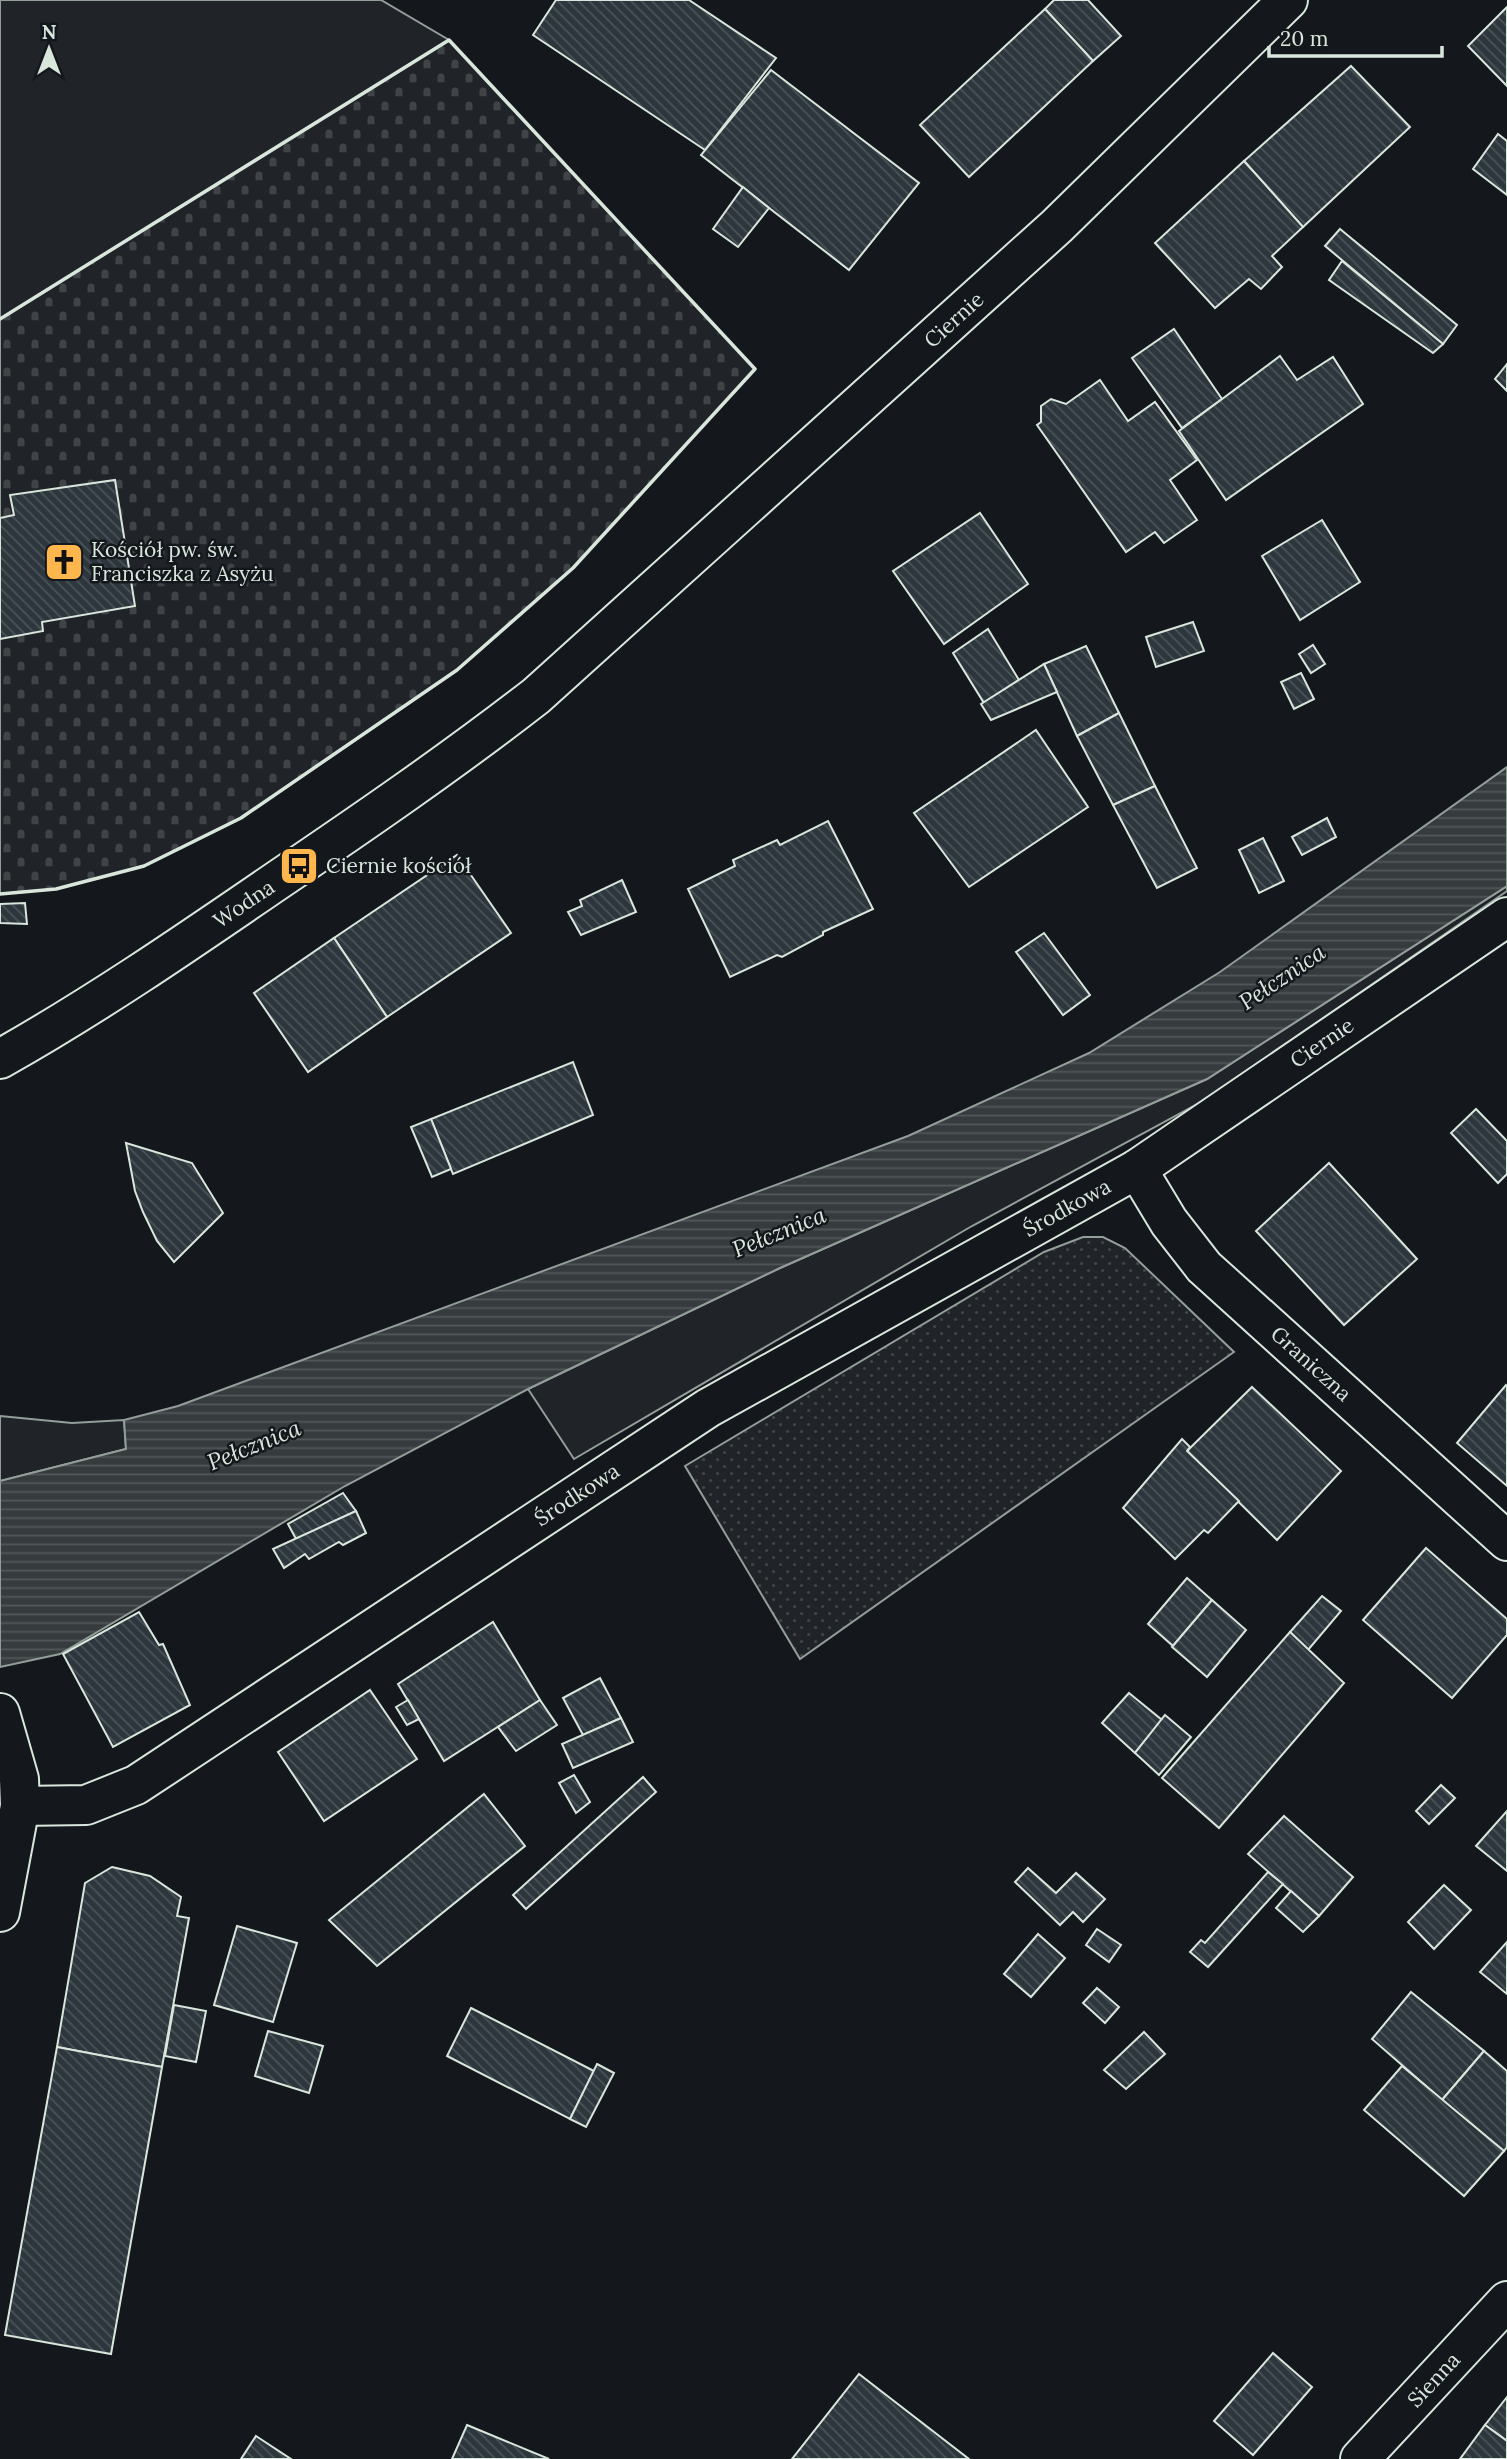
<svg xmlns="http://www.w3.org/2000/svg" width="1507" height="2459" font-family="Lora,serif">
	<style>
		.grass { fill: #202428; stroke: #939e99; stroke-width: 2 }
		.cemetery { fill: url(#cemetery-stones); stroke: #939e99; stroke-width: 2 }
		.park { fill: url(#park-dots); stroke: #939e99; stroke-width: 2 }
		.water { fill: url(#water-rules); stroke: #939e99; stroke-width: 2 }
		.building { fill: url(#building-back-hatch); stroke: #d8e6dc; stroke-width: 2 }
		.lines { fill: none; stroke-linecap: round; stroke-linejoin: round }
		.minor-casing { stroke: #d8e6dc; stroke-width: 42 }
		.tertiary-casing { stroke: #d8e6dc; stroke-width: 42 }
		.secondary-casing { stroke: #d8e6dc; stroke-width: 42 }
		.minor { stroke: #14181c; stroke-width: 38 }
		.tertiary { stroke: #14181c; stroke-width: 38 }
		.secondary { stroke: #14181c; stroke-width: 38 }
		.wall { stroke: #d8e6dc; stroke-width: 3.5 }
		.labels { text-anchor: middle; stroke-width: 5; stroke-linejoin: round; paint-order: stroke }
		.street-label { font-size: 21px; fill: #d8e6dc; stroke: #14181c }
		.poi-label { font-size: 21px; fill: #d8e6dc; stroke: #14181c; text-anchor: start }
		.water-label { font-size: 23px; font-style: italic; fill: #d8e6dc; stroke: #14181c }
	</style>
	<defs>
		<pattern id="cemetery-stones" width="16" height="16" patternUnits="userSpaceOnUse" patternTransform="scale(1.75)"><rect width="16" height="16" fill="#202428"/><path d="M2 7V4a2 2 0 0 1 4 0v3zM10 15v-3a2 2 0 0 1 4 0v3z" fill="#404447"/></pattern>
		<pattern id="park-dots" width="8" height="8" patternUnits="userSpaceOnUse" patternTransform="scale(1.75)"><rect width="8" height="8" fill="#202428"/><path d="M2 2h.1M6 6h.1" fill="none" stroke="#404447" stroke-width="1.8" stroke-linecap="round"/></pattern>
		<pattern id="water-rules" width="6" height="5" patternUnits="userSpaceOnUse" patternTransform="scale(1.75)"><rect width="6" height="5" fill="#363b3e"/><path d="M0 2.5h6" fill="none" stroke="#525759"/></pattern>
		<pattern id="building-back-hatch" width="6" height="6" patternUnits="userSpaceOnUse" patternTransform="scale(1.75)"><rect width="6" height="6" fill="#2c363c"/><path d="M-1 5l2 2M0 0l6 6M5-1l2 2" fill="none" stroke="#4a5358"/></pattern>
	</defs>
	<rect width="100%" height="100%" fill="#14181c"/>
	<!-- grass -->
	<g class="grass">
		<polygon points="0,0 381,0 449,40 0,319"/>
		<polygon points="1507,886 1507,891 1205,1100 972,1226 574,1459 528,1389 780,1268 1207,1079"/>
		<polygon points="0,1416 72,1423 124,1420 126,1449 0,1481"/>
	</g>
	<!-- cemetery -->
	<polygon class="cemetery" points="449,40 755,369 573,568 457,670 241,818 144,866 56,889 0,894 0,319"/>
	<!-- park -->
	<polygon class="park" points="1083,1237 1103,1237 1125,1248 1234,1352 800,1659 685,1466 1044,1252"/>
	<!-- water -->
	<polygon class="water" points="1507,767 1507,886 1207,1079 780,1268 528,1389 345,1486 60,1654 0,1667 0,1481 126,1449 124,1420 178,1406 908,1136 1089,1053 1220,972"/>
	<!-- building -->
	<g class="building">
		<polygon points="556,0 689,0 776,58 705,150 533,35"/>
		<polygon points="1054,0 1088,0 1121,36 1093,61 1045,9"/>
		<polygon points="1507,7 1507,86 1468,46"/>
		<polygon points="1045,9 1093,61 969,177 920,125"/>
		<polygon points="1351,66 1410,127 1303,227 1244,161"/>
		<polygon points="771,70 919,183 849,270 701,155"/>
		<polygon points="1498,134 1507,141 1507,195 1473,169"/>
		<polygon points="1244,161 1303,227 1272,256 1282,267 1261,289 1249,279 1215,308 1155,243"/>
		<polygon points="743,187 769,208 738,247 713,229"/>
		<polygon points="1340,229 1457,325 1443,344 1325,246"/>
		<polygon points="1342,261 1443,344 1433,353 1329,280"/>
		<polygon points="1174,329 1222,399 1182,428 1132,358"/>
		<polygon points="1280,356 1297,380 1333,357 1363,404 1226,500 1179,431"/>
		<polygon points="1507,364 1507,391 1495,379"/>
		<polygon points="1100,380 1128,421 1155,402 1197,460 1170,480 1197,520 1164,543 1155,532 1126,552 1037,425 1041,422 1041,406 1051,399 1066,404"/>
		<polygon points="115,480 135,606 42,622 43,631 0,639 0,518 14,515 10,495"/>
		<polygon points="980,513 1028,584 944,644 893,571"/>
		<polygon points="1322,520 1360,582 1300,620 1262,556"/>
		<polygon points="1193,622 1204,651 1156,667 1146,637"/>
		<polygon points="988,629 1019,680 984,703 953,653"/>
		<polygon points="1313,645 1325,664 1311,673 1299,654"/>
		<polygon points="1086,646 1119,713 1077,736 1044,664"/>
		<polygon points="1044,664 1057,692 991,720 981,704"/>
		<polygon points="1301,673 1314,699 1294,709 1281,682"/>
		<polygon points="1119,713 1155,786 1113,805 1077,736"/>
		<polygon points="1036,730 1088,807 969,887 914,813"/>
		<polygon points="1155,786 1197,868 1157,888 1113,805"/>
		<polygon points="1327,818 1336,837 1302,855 1292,837"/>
		<polygon points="828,821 873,909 823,932 823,935 782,957 777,955 730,977 688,889 735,866 733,860 777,840 780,845"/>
		<polygon points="1263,838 1284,881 1259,893 1239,850"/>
		<polygon points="457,855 511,933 387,1017 334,938"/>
		<polygon points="622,880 636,912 581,935 568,912 582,906 580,900"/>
		<polygon points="25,903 27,924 0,923 0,904"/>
		<polygon points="1044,933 1090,995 1063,1015 1016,952"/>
		<polygon points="334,938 387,1017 308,1072 254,993"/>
		<polygon points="573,1062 593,1115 453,1174 431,1119"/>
		<polygon points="1476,1109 1507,1141 1507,1174 1498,1183 1451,1133"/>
		<polygon points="431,1119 451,1169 432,1177 411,1127"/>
		<polygon points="126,1143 192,1163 223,1213 174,1262 157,1241 143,1212 135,1191"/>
		<polygon points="1329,1163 1417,1259 1344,1325 1256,1231"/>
		<polygon points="1506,1385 1507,1386 1507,1486 1457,1443"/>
		<polygon points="1252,1387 1341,1471 1277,1540 1187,1451"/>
		<polygon points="1182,1439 1190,1447 1187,1451 1239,1501 1208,1533 1204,1530 1175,1559 1123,1508"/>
		<polygon points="343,1493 356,1511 296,1539 288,1524"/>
		<polygon points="356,1511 366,1533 343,1545 339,1542 309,1559 305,1554 284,1568 273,1549"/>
		<polygon points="1426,1548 1507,1619 1507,1635 1452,1698 1363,1620"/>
		<polygon points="1187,1578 1212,1600 1173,1646 1148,1624"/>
		<polygon points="1322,1596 1341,1611 1308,1650 1290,1632"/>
		<polygon points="1212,1600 1246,1630 1207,1677 1172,1647"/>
		<polygon points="139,1612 159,1645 163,1644 190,1705 113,1747 63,1654"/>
		<polygon points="493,1622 540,1700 444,1761 398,1684"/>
		<polygon points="1290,1632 1344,1683 1219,1828 1162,1778"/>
		<polygon points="600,1678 621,1718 583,1735 563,1698"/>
		<polygon points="370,1690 417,1759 324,1821 278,1752"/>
		<polygon points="1129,1693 1162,1720 1135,1753 1102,1723"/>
		<polygon points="408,1700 419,1719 407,1725 396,1707"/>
		<polygon points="540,1700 557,1725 516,1751 498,1727"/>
		<polygon points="1165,1715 1191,1737 1159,1775 1135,1753"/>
		<polygon points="621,1718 633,1742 573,1768 562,1744"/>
		<polygon points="574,1775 590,1802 576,1813 559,1783"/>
		<polygon points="643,1777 656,1792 526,1909 513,1895"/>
		<polygon points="1441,1785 1455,1798 1429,1824 1416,1811"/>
		<polygon points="484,1794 525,1846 377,1966 329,1920"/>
		<polygon points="1507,1811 1507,1871 1476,1846"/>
		<polygon points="1284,1816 1353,1877 1319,1916 1248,1854"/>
		<polygon points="112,1867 150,1876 181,1897 177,1916 189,1918 162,2067 57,2047 85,1883"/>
		<polygon points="1028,1868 1056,1893 1076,1873 1105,1899 1083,1922 1073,1912 1060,1925 1015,1882"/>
		<polygon points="1268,1872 1283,1884 1208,1967 1190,1952 1201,1940 1205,1943"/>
		<polygon points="1444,1885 1471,1910 1434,1949 1408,1922"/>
		<polygon points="1291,1891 1319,1916 1303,1932 1276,1908"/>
		<polygon points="237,1926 297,1943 273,2022 214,2005"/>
		<polygon points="1097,1929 1121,1945 1109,1962 1086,1945"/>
		<polygon points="1038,1934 1065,1958 1031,1997 1004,1974"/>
		<polygon points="1507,1942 1507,1994 1480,1972"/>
		<polygon points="1097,1988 1119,2007 1105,2023 1083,2003"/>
		<polygon points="1411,1992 1484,2051 1442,2100 1372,2039"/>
		<polygon points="174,2005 206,2011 196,2062 165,2056"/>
		<polygon points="471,2008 594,2071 570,2119 447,2056"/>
		<polygon points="268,2031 323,2046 309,2093 255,2076"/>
		<polygon points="1144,2032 1165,2054 1126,2089 1104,2070"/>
		<polygon points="57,2047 162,2067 111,2354 5,2335"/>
		<polygon points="1484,2051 1507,2071 1507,2147 1504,2151 1442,2100"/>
		<polygon points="597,2064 614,2073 586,2127 570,2119"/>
		<polygon points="1402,2066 1504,2151 1464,2196 1364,2110"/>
		<polygon points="1273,2353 1312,2387 1253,2455 1214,2421"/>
		<polygon points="859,2374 969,2459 792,2459"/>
		<polygon points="1507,2397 1507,2441 1485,2425"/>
		<polygon points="467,2425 549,2459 452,2459"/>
		<polygon points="1485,2425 1507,2441 1507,2459 1460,2459"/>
		<polygon points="256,2436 291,2459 241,2459"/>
	</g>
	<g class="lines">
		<!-- minor casing -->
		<g class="minor-casing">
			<g id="minor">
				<polyline points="1137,1169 1169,1222 1204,1267 1507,1541"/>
				<polyline points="20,1806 86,1805 136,1785 708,1408 1137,1169 1507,917"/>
				<polyline points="1360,2459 1507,2301"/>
			</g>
		</g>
		<!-- tertiary casing -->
		<g class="tertiary-casing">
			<path id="tertiary" d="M 0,1059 C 94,1006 183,945 272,884 C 362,823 451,762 536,696 L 1057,226 L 1288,0"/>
		</g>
		<!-- secondary casing -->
		<g class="secondary-casing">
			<polyline id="secondary" points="0,1713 19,1779 20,1806 0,1912"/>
		</g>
		<!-- minor -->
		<use href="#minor" class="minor"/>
		<!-- tertiary -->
		<use href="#tertiary" class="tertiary"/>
		<!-- secondary -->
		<use href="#secondary" class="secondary"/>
		<!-- wall -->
		<polyline class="wall" points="0,319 449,40 755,369 573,568 457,670 241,818 144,866 56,889 0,894"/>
	</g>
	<!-- icons -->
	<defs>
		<g id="church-square" transform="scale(2.0125)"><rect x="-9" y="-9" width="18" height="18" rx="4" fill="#ffb74d" stroke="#14181c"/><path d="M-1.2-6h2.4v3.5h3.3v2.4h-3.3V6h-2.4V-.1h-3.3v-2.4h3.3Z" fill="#111"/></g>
		<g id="bus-square" transform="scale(2.0125)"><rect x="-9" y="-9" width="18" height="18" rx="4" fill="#ffb74d" stroke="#14181c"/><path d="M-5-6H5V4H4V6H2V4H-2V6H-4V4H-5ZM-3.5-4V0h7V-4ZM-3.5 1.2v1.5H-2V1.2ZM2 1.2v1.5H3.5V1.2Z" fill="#111"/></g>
	</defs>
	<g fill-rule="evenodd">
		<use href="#church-square" x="64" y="562"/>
		<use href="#bus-square" x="299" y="866"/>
	</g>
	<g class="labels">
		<!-- street labels -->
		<g class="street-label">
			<text transform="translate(954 320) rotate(-42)" y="7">Ciernie</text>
			<text transform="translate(244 904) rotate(-34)" y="7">Wodna</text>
			<text transform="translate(1322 1043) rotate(-34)" y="7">Ciernie</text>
			<text transform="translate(1067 1208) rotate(-29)" y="7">Środkowa</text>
			<text transform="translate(1311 1364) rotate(42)" y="7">Graniczna</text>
			<text transform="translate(577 1495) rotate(-33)" y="7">Środkowa</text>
			<text transform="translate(1434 2380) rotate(-47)" y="7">Sienna</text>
		</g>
		<!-- poi labels -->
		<g class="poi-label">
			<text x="91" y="557">Kościół pw. św.<tspan x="91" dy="24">Franciszka z Asyżu</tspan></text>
			<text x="326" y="873">Ciernie kościół</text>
		</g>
		<!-- water labels -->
		<g class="water-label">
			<text transform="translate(1282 977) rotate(-34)" y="8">Pełcznica</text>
			<text transform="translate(779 1232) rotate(-22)" y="8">Pełcznica</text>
			<text transform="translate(254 1445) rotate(-22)" y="8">Pełcznica</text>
		</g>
	</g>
	<!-- north arrow -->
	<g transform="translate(49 49)" stroke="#14181c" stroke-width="5" paint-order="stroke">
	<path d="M0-5L12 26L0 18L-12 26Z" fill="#d8e6dc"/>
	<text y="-10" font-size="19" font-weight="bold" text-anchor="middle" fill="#d8e6dc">N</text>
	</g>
	<!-- scale -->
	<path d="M1269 46v10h173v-10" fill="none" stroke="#d8e6dc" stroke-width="3.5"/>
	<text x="1280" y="46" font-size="21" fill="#d8e6dc" stroke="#14181c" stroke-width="5" paint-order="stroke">20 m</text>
</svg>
